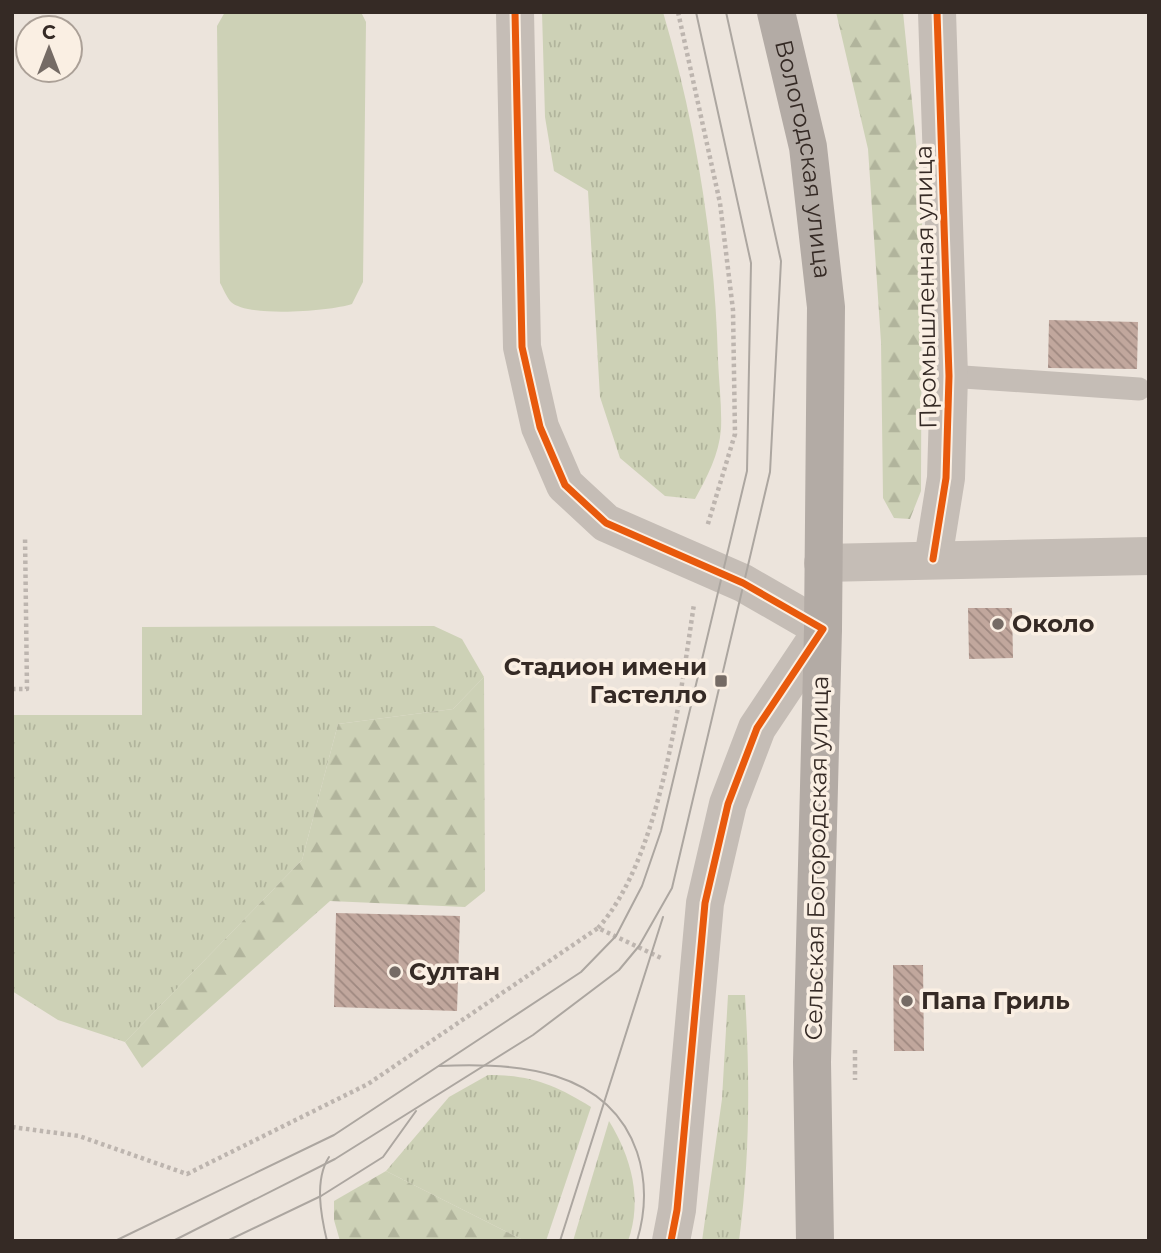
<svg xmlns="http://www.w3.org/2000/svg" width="1161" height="1253" font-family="Montserrat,sans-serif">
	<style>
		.grass { fill: url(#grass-tufts) }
		.forest { fill: url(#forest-firs) }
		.garden { fill: #cdd1b6 }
		.building { fill: url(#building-back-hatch) }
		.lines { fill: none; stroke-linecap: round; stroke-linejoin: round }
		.path { stroke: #bdb5af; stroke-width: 4.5; stroke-dasharray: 3.5 3.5; stroke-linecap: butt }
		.service { stroke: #c5bdb6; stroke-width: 23 }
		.minor { stroke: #c5bdb6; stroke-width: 38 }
		.primary { stroke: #b3aba5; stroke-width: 38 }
		.tram { stroke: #aca6a0; stroke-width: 2 }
		.cycleway-casing { stroke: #faefe3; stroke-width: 11 }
		.cycleway { stroke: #e8590c; stroke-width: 7 }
		.poi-dot { fill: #756b65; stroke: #faefe3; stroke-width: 2.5 }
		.labels { text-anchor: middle; stroke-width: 7; stroke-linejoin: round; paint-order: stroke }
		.street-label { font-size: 24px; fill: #352a25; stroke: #faefe3 }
		.poi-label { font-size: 24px; font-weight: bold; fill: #352a25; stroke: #faefe3; text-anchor: start }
	</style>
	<defs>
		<pattern id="grass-tufts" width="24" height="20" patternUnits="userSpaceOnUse" patternTransform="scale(1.75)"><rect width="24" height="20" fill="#cdd1b6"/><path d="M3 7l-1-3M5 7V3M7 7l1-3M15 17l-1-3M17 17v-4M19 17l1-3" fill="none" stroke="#b1b49c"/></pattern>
		<pattern id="forest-firs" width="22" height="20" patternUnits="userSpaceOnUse" patternTransform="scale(1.75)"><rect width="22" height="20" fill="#cdd1b6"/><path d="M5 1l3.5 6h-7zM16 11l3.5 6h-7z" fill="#b1b49c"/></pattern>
		<pattern id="building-back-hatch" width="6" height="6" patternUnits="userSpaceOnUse" patternTransform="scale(1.75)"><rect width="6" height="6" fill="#c1a79d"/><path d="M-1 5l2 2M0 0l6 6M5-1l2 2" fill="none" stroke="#9e8880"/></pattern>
	</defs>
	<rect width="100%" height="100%" fill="#ece4dc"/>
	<!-- grass -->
	<g class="grass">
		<path d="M 542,12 L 663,12 C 696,124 715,244 718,360 C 719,383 722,407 721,429 C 719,455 707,477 695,499 L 665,496 L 620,458 L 600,397 L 588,191 L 554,171 L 545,117 Z"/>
		<polygon points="434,626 462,639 484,677 453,709 338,724 302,860 125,1042 58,1020 12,991 12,715 142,715 142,627"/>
		<path d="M 728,995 L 745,995 C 750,1078 750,1158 739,1241 L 702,1241 L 722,1099 Z"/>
		<path d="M 488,1075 C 532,1075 555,1085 591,1107 L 546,1241 L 525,1241 L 386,1171 L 449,1097 Z"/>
		<path d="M 609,1121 C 631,1157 643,1199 628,1241 L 573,1241 Z"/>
	</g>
	<!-- forest -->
	<g class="forest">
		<polygon points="836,12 903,12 922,201 921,491 910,519 894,518 883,498 881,342 868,149"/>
		<polygon points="484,677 485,891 465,907 330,901 142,1068 125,1042 302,860 338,724 453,709"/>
		<polygon points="386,1171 525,1241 340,1241 334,1220 334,1201"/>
	</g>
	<!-- garden -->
	<path class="garden" d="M 225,12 L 361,12 L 366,22 L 363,282 L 352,304 C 331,311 248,318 231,302 C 227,298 223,288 220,283 L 217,26 Z"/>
	<!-- building -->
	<g class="building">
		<polygon points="1049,320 1138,322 1137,369 1048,368"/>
		<polygon points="968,608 1012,608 1013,658 969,659"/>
		<polygon points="336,913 460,916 457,1011 334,1007"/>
		<polygon points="893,965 923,965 924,1051 894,1051"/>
	</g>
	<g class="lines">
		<!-- path -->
		<g class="path">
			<polyline points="678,12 720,203 733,310 735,434 707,527"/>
			<polyline points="12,689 27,689 25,536"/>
			<path d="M 598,928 C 661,858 680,697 694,604"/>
			<polyline points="855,1050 855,1080"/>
			<polyline points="12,1127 79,1136 187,1174 368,1084 598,928 661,958"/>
		</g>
		<!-- service -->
		<polyline class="service" points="949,376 1139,389"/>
		<!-- minor -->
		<g class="minor">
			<polyline points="515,12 522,347 540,427 565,485 606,523 743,583 823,629 757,728 728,804 705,903 677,1210 671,1241"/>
			<polyline points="933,559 946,478 949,376 937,12"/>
			<polyline points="823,563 1149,556"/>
		</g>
		<!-- primary -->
		<path class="primary" id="s1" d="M 776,12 L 808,147 L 826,307 L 823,629 L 812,1062 L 815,1241"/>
		<!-- tram -->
		<g class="tram">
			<path d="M 439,1066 C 514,1062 608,1068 637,1152 C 647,1182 646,1211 637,1241"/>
			<polyline points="115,1241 334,1135 581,972 616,936 642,886 661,831 747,471 751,263 696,12"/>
			<polyline points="173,1241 335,1159 533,1035 619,970 639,946 672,888 770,472 781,261 726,12"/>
			<polyline points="227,1241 321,1196 383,1157 416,1111"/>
			<path d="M 327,1241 C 321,1216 314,1180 329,1157"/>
			<polyline points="560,1241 663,917"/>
		</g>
		<!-- cycleway casing -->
		<g class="cycleway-casing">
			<g id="cycleway">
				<polyline points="515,12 522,347 540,427 565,485 606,523 743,583 823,629 757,728 728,804 705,903 677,1210 671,1241"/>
				<polyline points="933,559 946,478 949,376 937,12"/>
			</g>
		</g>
		<!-- cycleway -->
		<use href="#cycleway" class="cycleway"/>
	</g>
	<!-- markers -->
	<g class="poi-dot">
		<circle cx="998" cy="624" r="7"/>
		<rect x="714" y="674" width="14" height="14" rx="3.5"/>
		<circle cx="395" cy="972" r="7"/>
		<circle cx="907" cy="1001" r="7"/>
	</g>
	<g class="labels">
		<!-- street labels -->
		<g class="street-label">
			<text dy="8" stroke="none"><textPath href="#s1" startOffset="150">Вологодская улица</textPath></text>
			<text transform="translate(926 287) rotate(-91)" y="8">Промышленная улица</text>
			<text transform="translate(817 858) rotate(-89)" y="8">Сельская Богородская улица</text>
		</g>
		<!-- poi labels -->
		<g class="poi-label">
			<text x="1012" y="632">Около</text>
			<text x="707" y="675" text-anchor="end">Стадион имени<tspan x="707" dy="28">Гастелло</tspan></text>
			<text x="409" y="980">Султан</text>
			<text x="921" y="1009">Папа Гриль</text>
		</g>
	</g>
	<!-- border -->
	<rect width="1161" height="1253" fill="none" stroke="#352a25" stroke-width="28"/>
	<!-- north arrow -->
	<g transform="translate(49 49)"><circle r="33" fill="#faefe3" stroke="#aba097" stroke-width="2"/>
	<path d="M0-5L12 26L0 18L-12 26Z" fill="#756b65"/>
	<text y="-10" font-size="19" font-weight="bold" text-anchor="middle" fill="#352a25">С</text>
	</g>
</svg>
